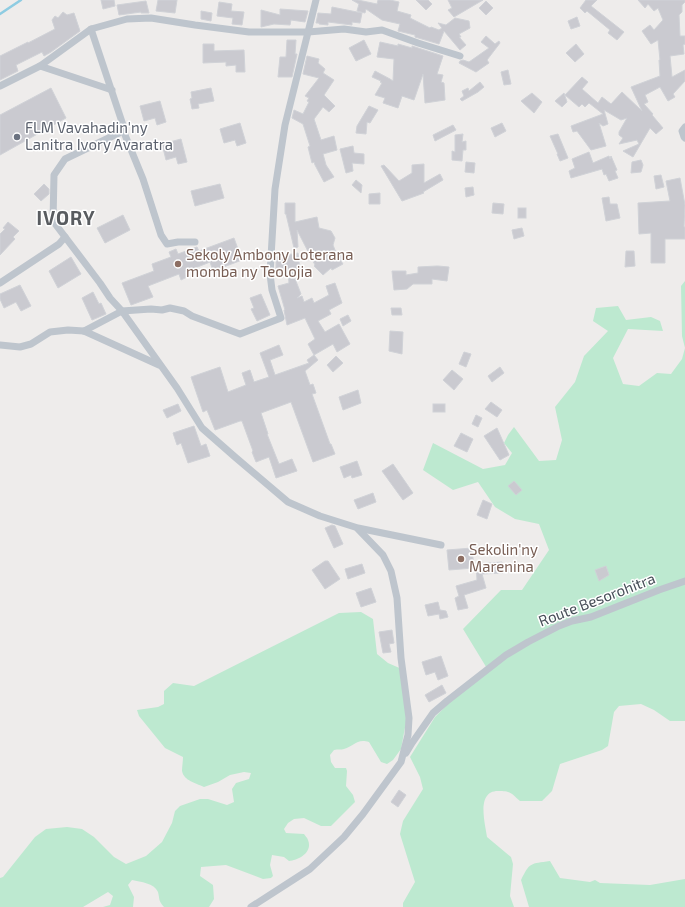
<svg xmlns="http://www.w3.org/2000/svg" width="685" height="907" font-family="'Exo 2',sans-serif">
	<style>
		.green { fill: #bde9d0 }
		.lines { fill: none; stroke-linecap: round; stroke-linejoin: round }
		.stream { stroke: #8ecce2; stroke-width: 2.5 }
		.building { fill: #cacad0; stroke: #d0d2d7 }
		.street { stroke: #bec5cd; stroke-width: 7 }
		.worship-dot { fill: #6b7280; stroke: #fff; stroke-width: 1.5 }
		.education-dot { fill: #8d6e63; stroke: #fff; stroke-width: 1.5 }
		.labels { text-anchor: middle; stroke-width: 3; stroke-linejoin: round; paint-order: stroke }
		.worship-label { font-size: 15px; fill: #5b616d; stroke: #fff; text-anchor: start }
		.education-label { font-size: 15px; fill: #785e54; stroke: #fff; text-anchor: start }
		.street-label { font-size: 15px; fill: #464e57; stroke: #fff }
		.district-label { font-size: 19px; font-weight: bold; letter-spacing: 1px; fill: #595c60; stroke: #fff }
	</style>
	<rect width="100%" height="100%" fill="#eeeceb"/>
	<!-- green -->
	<g class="green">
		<path d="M 685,281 L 685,721 L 670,721 L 654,710 L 641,704 L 619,706 L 614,712 L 608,746 L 602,750 L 560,764 L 552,791 L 542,801 L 520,801 C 511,793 511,791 498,791 C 476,791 485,823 487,837 L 511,857 L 513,864 L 510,896 L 514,907 L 403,907 L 403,903 L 415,882 L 400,834 L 403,821 L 423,789 L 420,777 L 410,757 L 435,717 L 455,697 L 488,670 L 463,629 L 501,590 L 522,590 L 549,550 L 539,524 L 515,519 L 495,507 L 478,482 L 453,490 L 423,470 L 433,443 L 483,469 L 505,465 L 512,453 L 504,443 L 508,435 L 514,427 L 539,461 L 556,460 L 562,440 L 555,407 L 575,382 L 584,356 L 608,331 L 593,321 L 596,308 L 618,306 L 626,320 L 651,317 L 660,321 L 663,331 L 628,329 L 613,358 L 623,384 L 639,386 L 657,373 L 671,374 L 682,359 L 685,348 L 682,336 L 681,286 Z"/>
		<path d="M 361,612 L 373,619 L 377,654 L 388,663 L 404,670 L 407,717 L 401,749 L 393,760 L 387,764 L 381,762 L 369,742 C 357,738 354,746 344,749 C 341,750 338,749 334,750 L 330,755 L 331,762 L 335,768 L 346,768 L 347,771 L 346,786 L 353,795 L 355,802 L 331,826 L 321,826 L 304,818 L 294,819 L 288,823 L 284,829 L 286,833 L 304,834 C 305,836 307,837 308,840 C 313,852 299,860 289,861 L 284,857 L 272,855 L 270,865 L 273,876 L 271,878 L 263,879 L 226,865 L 201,867 L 200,876 L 213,885 L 214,899 L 209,907 L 164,907 C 158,900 160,900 158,892 C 154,883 141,882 132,880 L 128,885 L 134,897 L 133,907 L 103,907 L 110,905 L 113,896 L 108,892 L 83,907 L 0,907 L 0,878 L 3,877 L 35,837 L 46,829 L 67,827 L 82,829 L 94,837 L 114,857 L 126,864 L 146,856 L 162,842 L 172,823 L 175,811 L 180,806 L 200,799 L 208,799 L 227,805 L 234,802 L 232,789 L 236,783 L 249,779 L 251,773 L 244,772 L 230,775 L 218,782 L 204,787 C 196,783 184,781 182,771 C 182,767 183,761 183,757 L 165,748 L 139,716 L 137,710 L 158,707 L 164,704 L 164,691 L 173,683 L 194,686 L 339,613 Z"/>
		<path d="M 550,861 L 560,878 L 590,882 L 595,880 L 600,883 L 650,885 L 685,879 L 685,907 L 529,907 L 521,880 C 530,862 530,864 550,861 Z"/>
	</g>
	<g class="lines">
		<!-- stream -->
		<polyline class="stream" points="0,14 21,0"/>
	</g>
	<!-- building -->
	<g class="building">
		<polygon points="101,0 114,0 115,6 103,9"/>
		<polygon points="158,0 177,0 175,13 156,11"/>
		<polygon points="352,0 358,0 377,4 378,0 390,0 399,2 397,11 411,15 410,18 430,28 431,27 439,30 442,28 438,23 446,25 455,18 469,21 470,28 459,34 461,37 459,37 466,45 460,50 444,31 439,44 415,37 415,35 398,31 400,24 382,20 366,9 365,13 357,11 359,4"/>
		<polygon points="416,0 428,0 432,4 426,10"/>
		<polygon points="448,0 483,0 454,17 448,10 452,8"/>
		<polygon points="586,0 597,0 591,6 624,32 617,40 608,33 610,30 587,11 585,13 580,8"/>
		<polygon points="638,0 685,0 685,2 682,5 682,12 679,15 680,36 685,36 685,44 683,45 684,54 670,56 672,77 685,70 685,81 673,94 675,97 668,101 660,87 645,95 648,102 644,104 653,114 652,115 663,128 656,134 650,128 633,157 623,151 639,144 637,140 619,144 623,138 619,135 619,132 627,118 621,120 604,110 608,124 603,126 599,123 606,146 591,150 577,131 573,132 571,126 603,114 589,103 585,107 582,104 579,107 565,95 582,77 588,82 582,89 598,103 602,97 611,104 622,92 642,111 631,87 660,76 659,60 660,60 658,40 651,44 642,31 650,25 654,30 663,20 658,8 654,11 648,4 645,8"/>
		<polygon points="146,1 149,13 141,13 141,12 119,15 117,5"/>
		<polygon points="486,1 493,8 486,15 479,8"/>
		<polygon points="219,2 232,4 231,11 244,12 242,25 232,24 233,18 217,16"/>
		<polygon points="332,7 362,13 360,23 352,22 352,25 328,22 328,25 319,24 319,23 316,23 318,13 331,14"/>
		<polygon points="280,9 308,11 305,22 291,20 290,25 274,24 261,27 261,10 280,15"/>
		<polygon points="201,11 212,13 211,21 201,19"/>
		<polygon points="63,12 67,15 74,13 80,31 51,52 44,56 42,52 16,65 18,71 0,80 0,56 28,42 28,43 55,29 52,20 55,16 58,18"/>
		<polygon points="577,17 580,26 571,29 568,21"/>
		<polygon points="486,36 495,44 499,41 500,43 487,60 489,63 476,72 459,63 460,61 463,60 469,62 489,48 481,42"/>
		<polygon points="287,40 296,40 295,54 297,54 292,77 278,77 280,57 286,57"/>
		<polygon points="364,40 371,54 356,61 349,48"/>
		<polygon points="380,42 398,46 398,44 412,48 412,46 443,56 437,74 443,75 441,82 444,83 445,100 425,103 423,74 414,100 402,96 398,108 383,103 385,98 375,95 382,83 380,82 381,81 372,77 375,71 390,79 393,81 394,59 377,57"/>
		<polygon points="203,44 214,44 214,51 244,50 245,72 236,72 236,65 226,66 226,62 203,63"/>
		<polygon points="576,44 584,54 575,62 566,53"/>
		<polygon points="307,56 319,59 318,63 325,69 323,73 334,80 324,95 335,106 329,112 323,107 314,119 321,140 334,136 337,150 323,154 326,165 334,177 324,182 315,165 314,162 312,163 308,147 310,146 303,124 292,118 294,110 303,114 309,102 307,101 309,98 305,96 319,78 303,74"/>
		<polygon points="508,70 511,84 504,85 501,72"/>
		<polygon points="480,82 484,87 478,92 462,101 460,99 464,96 462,91 468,88 469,91"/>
		<polygon points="51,88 66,118 0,155 0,115"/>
		<polygon points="211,88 214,101 198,104 199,108 192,109 190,99 192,98 191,92"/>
		<polygon points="532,93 542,102 534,113 521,101"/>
		<polygon points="564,93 567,102 562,107 555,101"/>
		<polygon points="160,101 166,122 157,125 155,118 144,121 140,106"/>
		<polygon points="369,106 378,110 370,123 367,122 366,134 356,133 357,126"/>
		<polygon points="240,123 246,143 237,146 235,140 224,143 220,129"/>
		<polygon points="502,123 506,131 495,137 491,128"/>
		<polygon points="453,125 456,130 435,141 433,135"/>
		<polygon points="463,134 462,142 466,141 466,150 463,150 462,161 452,160 452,151 455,152 455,135"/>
		<polygon points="558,134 568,158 560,161 557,154 558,154 550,136"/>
		<polygon points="181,139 187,162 178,164 176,157 166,160 162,144"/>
		<polygon points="353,146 354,153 364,154 364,164 352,163 353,171 346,173 340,149"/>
		<polygon points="589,152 593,163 609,156 610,159 611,156 617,170 615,171 618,178 609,181 606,174 604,175 602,169 571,178 569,171 575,168 572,159"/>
		<polygon points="641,160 643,165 641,172 631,173 632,162"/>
		<polygon points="466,162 475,163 474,173 465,172"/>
		<polygon points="424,164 424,183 440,174 443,180 423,192 424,193 402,201 381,166 384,165 399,181 412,173 412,165"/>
		<polygon points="661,175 664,187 656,189 654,176"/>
		<polygon points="680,178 685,205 684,227 685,227 685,239 665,239 665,263 651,263 651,233 639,234 638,203 670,201 666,181"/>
		<polygon points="356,180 362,185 361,193 352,185"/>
		<polygon points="44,184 49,189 49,194 41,201 34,194"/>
		<polygon points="220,184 224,198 195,206 191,191"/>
		<polygon points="473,187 474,195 466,197 465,188"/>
		<polygon points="380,193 380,204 369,204 369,194"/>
		<polygon points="609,197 610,204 617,204 620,218 606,221 602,198"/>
		<polygon points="285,203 295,203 295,222 317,217 319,228 331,231 335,238 333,245 337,255 340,253 343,260 341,261 343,264 332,270 331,268 323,275 314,266 315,265 297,230 298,247 294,248 286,214 285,214"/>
		<polygon points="493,203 504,204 503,214 492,213"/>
		<rect x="518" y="208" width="8" height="10"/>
		<polygon points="123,215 130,230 105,243 97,228"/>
		<polygon points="8,222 19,231 13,237 15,239 0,255 0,234 5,229 3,228"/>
		<polygon points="522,228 524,236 514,239 512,230"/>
		<polygon points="234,238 242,260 213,271 210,262 185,272 187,277 181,280 179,274 148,286 153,297 131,305 122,283 154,271 152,264 171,257 169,252 176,249 178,254 197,247 199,251"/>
		<polygon points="626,251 634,251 635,266 625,267"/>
		<polygon points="298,253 300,270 292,271 301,294 297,298 302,296 304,302 312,298 314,303 329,295 326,286 335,283 342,303 329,310 331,314 318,321 325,332 339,324 350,344 337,352 333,344 314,355 308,344 315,339 305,318 287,325 284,310 285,310 278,286 289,283 288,270 276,271 276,257 287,256 287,255"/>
		<polygon points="71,257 81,274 58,288 49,271"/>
		<polygon points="437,266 438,266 449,267 447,281 432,279 432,284 413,284 407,289 394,290 392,271 406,271 406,275 418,273 418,267"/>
		<polygon points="20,285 31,306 21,311 16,302 4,308 0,299 0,294"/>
		<polygon points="93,292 99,304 101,303 106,314 92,320 82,298"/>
		<polygon points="261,294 270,315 257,321 251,309 254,308 250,298"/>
		<polygon points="391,308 401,308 402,315 392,315"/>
		<polygon points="348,315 351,321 343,326 340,319"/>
		<polygon points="390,331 403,332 402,354 389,351"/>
		<polygon points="279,345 283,355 270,360 275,375 309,363 307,360 314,355 318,360 305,371 310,385 313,384 316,393 312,394 330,444 331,444 335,454 313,462 291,402 261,413 268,434 267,434 279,464 292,459 297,471 276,478 269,457 256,462 252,452 253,451 242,421 240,421 215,430 207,410 203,412 191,377 220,367 228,392 246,385 242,373 250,370 254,382 269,377 260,353"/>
		<polygon points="464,352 471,354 466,367 459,364"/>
		<polygon points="336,356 343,363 333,372 327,365"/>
		<polygon points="500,367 504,373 492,382 488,376"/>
		<polygon points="452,370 463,379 454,390 443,380"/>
		<polygon points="358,390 361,403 343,410 339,397"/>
		<polygon points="491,402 502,410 497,417 485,409"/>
		<polygon points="178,404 181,411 167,418 163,410"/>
		<rect x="433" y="404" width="12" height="8"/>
		<polygon points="476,415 482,418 478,427 472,424"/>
		<polygon points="194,426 201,446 206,444 210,456 188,463 181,443 177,445 173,433"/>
		<polygon points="497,428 509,455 500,460 484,436"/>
		<polygon points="461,433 473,439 467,452 454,446"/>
		<polygon points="357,461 362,475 352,478 351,475 344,478 340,467"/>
		<polygon points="393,464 413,493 403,500 382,471"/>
		<polygon points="514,481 522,490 516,495 508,486"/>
		<polygon points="373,493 376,502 358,509 354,500"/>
		<polygon points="483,500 492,504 487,519 477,515"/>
		<polygon points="332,525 335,526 343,544 334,548 325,528"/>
		<polygon points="472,548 474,568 449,570 447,550"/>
		<polygon points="325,561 328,561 340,579 325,589 312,570"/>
		<polygon points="502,562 503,573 482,574 486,588 464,595 468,608 458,610 455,598 459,596 456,586 477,580 476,564"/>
		<polygon points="362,564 365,573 348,579 345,569"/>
		<polygon points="606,566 609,575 599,581 595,570"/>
		<polygon points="371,588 376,602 361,607 356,593"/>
		<polygon points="438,602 440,610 446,611 448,617 440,619 439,614 428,616 425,605"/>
		<polygon points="392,630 394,643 389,644 391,652 383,653 379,632"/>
		<polygon points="441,656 448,676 438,680 435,672 426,675 422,662"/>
		<polygon points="442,685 446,693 429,702 425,695"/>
		<polygon points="399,790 406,795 398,807 391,802"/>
	</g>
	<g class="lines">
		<!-- street -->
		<g class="street">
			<polyline points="91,29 124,128 125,135 143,179 161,235 167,244 178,242 195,242"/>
			<polyline points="40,66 112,90"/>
			<polyline points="0,86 40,66 91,29 127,19 151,18 195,25 249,32 308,32 344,29 366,32 382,30 418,43 460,56"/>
			<polyline points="685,127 682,131 684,137 685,138"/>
			<polyline points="124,128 119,133 65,159 54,175 53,221 100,283 110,298 122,311 177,388 202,428 235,457 288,502 320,516 358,528 441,545"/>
			<polyline points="0,283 59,244 65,237"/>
			<polyline points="84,331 122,311 151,309 162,310 170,308 184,311 192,316 240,334 281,318 272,290 270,274 275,189 285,125 316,0"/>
			<polyline points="0,345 20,347 31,344 50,332 68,330 84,331 159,365"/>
			<polyline points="406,753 412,743 433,713 447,701 506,655 528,642 559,626 572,621 591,617 659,590 685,581"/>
			<polyline points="251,907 310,869 344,837 363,814 401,762 408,735 409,718 401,658 397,598 391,571 383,555 358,529"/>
		</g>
	</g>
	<!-- markers -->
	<circle class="worship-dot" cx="17" cy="137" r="4"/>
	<g class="education-dot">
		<circle cx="178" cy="264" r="4"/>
		<circle cx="461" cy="559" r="4"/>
	</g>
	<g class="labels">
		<!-- worship labels -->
		<g class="worship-label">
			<text x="25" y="133">FLM Vavahadin'ny<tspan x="25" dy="17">Lanitra Ivory Avaratra</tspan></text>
		</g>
		<!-- education labels -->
		<g class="education-label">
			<text x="186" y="260">Sekoly Ambony Loterana<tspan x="186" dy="17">momba ny Teolojia</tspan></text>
			<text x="469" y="555">Sekolin'ny<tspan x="469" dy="17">Marenina</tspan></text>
		</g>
		<!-- street labels -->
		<g class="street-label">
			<text transform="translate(597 600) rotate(-21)" y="5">Route Besorohitra</text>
		</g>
		<!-- district labels -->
		<g class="district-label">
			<text x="66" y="225">IVORY</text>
		</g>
	</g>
</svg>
